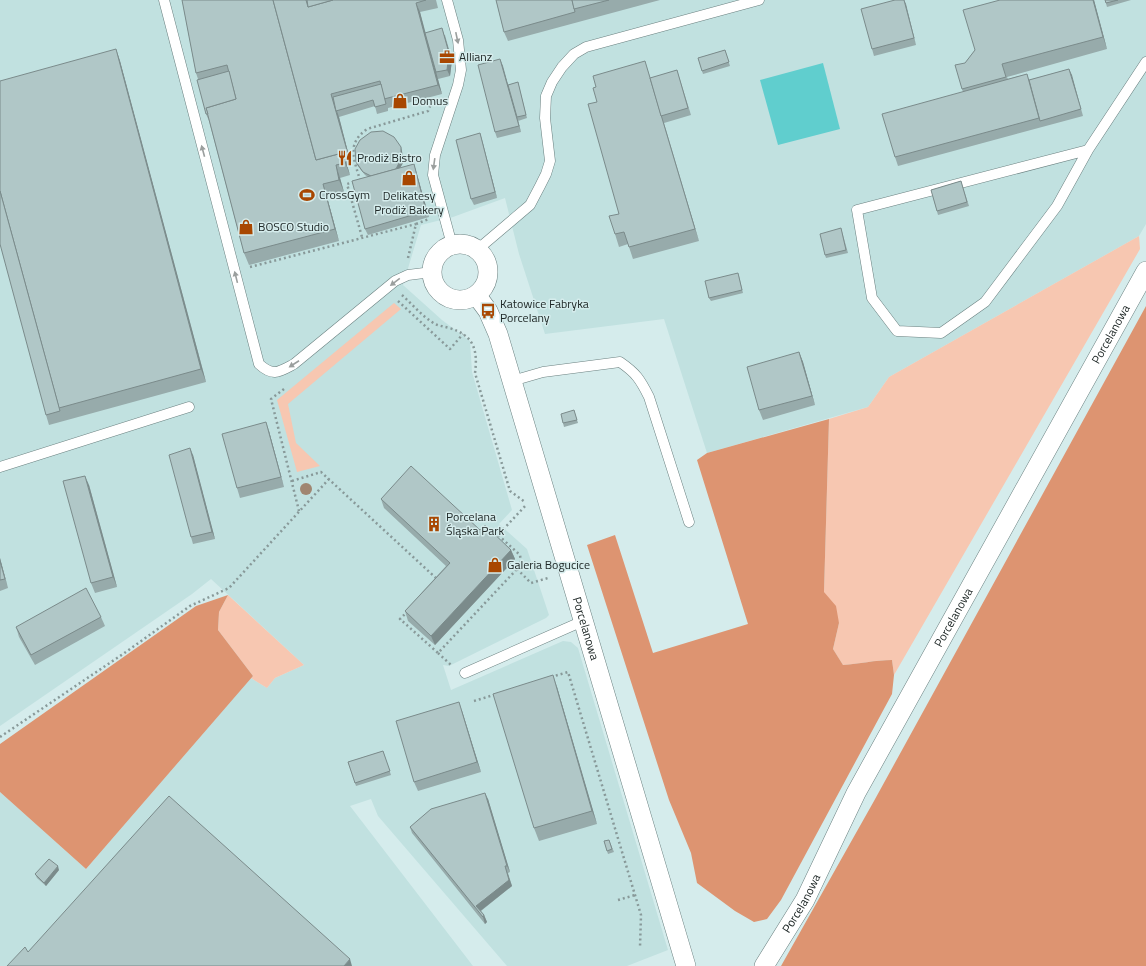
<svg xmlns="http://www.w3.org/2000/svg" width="1146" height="966" font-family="'Titillium Web',sans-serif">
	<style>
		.built { fill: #c1e1e0 }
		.green { fill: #f7c7b1 }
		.forest { fill: #dd9471 }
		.water { fill: #60cece }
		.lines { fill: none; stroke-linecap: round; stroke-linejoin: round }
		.lane-casing { stroke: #6b8180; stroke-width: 11 }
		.street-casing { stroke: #6b8180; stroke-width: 20 }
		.path { stroke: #899; stroke-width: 2.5; stroke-dasharray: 2 3; stroke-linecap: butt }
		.lane { stroke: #fff; stroke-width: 10 }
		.street { stroke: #fff; stroke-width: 19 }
		.tree { fill: #a08671 }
		.wall { fill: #97abab }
		.shaded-wall { fill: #7b8b8b }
		.building { fill: #b0c7c7; stroke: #7b8b8b }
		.oneway { fill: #9b9f9e }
		.labels { text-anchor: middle; stroke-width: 3; stroke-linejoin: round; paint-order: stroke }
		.poi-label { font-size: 12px; fill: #202928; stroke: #d5ecec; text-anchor: start }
		.street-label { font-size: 12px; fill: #202928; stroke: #d5ecec }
	</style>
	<rect width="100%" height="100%" fill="#d5ecec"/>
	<!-- built -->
	<polygon class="built" points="0,0 1146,0 1146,224 1139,236 889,377 868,407 707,453 664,319 545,334 519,254 505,198 453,217 421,225 403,285 442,320 470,341 472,372 512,510 499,524 527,549 549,615 546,618 449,666 443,665 451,690 563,641 571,642 578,648 668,950 627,966 507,966 378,816 371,799 350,806 473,966 0,966 0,792 86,869 251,678 267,688 275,678 304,665 211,579 192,594 0,726"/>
	<!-- green -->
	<g class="green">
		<path d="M 1139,236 L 1140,249 L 894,675 L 892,660 C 875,660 859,664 843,665 L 833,649 L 839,623 L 824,592 L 829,419 L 868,407 L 889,377 Z"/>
		<polygon points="394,303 401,309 288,404 296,443 320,466 297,472 277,400"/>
		<polygon points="228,595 304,665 275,678 267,688 251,678 253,676 218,630 219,612"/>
	</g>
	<!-- forest -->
	<g class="forest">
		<polygon points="1146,306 1146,966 781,966 874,801"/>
		<path d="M 829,419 L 824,592 L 836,606 L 839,623 L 833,649 L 843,665 C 859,664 875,660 892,660 L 894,675 L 892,694 L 781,900 L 767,919 L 754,922 L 735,911 L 697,883 L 691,853 L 669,800 L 587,545 L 615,535 L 653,653 L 748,624 L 697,460 L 707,453 Z"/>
		<polygon points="228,595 219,612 218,630 253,676 86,869 0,792 0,744 196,606"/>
	</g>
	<!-- water -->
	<polygon class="water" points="823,63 840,129 778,145 760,80"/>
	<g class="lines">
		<!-- lane casing -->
		<g class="lane-casing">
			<g id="lane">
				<path d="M 164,0 L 259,364 C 273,377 279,372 294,364 L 395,281 L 408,275 L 432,272"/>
				<polyline points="447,0 458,40 461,70 458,85 435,155 433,175 452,245"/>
				<polyline points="1088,150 857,210 872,298 897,331 941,333 985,302 1057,206 1088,150 1146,62"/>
				<polyline points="477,250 530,205 540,186 546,174 550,161 545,118 546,96 552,82 562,67 574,54 586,47 759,0"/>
				<path d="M 512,381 L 543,372 L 620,362 C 636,373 640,379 649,397 L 689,522"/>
				<polyline points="0,467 189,407"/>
				<polyline points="465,673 583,621"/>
			</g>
		</g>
		<!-- street casing -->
		<g class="street-casing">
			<g id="street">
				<circle cx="460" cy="272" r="28"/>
				<path id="s1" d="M 477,296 L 488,311 L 498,334 L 686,966"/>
				<path id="s2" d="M 764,966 L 805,900 L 856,793 L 1146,271"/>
			</g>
		</g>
		<!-- path -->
		<g class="path">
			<path d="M 359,180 L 360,180 C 354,159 346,144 367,129 L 428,111 L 431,104 L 434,102"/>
			<polyline points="354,182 347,184 362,237"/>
			<polyline points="408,258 416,224 429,219"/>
			<polyline points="250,267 416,224"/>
			<path d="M 402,295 C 412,304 421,315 432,322 C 437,326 443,326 449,328 C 474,335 478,350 475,373 L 510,491 L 525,502"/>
			<polyline points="398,301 450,349 463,334"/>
			<polyline points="284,389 271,399 299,511"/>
			<polyline points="292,481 321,472 437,579"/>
			<polyline points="517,569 531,583 548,578"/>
			<polyline points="408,611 400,619 438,653 517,569 521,562 520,555 498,535 527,504"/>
			<polyline points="438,653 451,665"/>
			<polyline points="551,677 568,672 641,915 640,947"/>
			<polyline points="474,701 497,694"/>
			<polyline points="0,737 123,654 190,606 229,588 329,479"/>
			<polyline points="618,900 635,895"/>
		</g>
		<!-- lane -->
		<use href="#lane" class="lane"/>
		<!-- street -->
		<use href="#street" class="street"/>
	</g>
	<!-- trees -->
	<circle class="tree" cx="306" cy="489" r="6"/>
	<!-- wall -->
	<g class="wall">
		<polygon points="182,0 436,0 438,8 420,12 425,33 445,35 452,60 450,76 438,79 437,76 442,94 388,108 388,111 377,114 375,106 339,117 351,164 347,165 350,175 340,178 344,192 327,197 339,241 249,265 244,253 209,121 206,114 198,79 196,73"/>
		<polygon points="496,0 660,0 508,41 504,32"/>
		<polygon points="904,0 916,45 874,56 872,49"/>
		<polygon points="1000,0 1094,0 1107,49 1007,77 1008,79 1027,74 1029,80 1069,69 1083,116 898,166 895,157 963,92 962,89 965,63 975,50"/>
		<polygon points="1105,0 1131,0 1107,7"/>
		<polygon points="116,49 120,61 206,382 49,425 46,415"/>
		<polygon points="725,50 730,66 703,74 698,58"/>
		<polygon points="500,59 508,85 518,82 527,118 518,121 518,120 521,132 497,138 495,132"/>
		<polygon points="677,70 691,115 664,123 699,241 633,259 628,244 619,247 615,234 619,214 597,102 651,78"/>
		<polygon points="480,133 482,140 497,198 474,205 471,199"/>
		<polygon points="402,151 403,163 400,168 414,164 429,217 368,235 365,229 368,177 365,175 357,165 356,162"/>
		<polygon points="961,181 969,206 938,215 931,190"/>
		<polygon points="841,228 848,253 826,258 825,255"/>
		<polygon points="739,276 743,293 711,301 709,298"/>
		<polygon points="799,352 803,362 815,405 763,420 759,410"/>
		<polygon points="574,410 578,423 564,427 563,423"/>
		<polygon points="269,431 284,487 240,498 237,488"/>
		<polygon points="193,455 215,539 193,544 191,537"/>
		<polygon points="89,485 117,587 95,593 91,583"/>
		<polygon points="381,499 480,530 511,550 515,559 435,645 408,621 405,611 446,566 384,508"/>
		<polygon points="0,558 8,588 0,591"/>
		<polygon points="101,617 105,626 35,665 19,637 16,627"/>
		<polygon points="557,687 597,824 539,841 534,828"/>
		<polygon points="462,711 481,772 418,791 414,782"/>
		<polygon points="383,751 391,775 356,786 348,762"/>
		<polygon points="488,799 510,872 508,873 512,886 481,911 484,915 487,922 485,924 412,833 410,827"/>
		<polygon points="609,840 614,852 608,854 604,841"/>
		<polygon points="59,870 46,886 37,878 35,874"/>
	</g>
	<!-- shaded-wall -->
	<g class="shaded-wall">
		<polygon points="904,0 906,4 916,45 914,38"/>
		<polygon points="1093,0 1094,0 1107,49 1103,37"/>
		<polygon points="416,3 420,12 442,94 438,85"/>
		<polygon points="442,28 452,60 450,76 447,70"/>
		<polygon points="116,49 120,61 206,382 201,369"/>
		<polygon points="500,59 503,66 521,132 519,126"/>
		<polygon points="645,61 649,74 662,116 661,116 699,241 695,229"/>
		<polygon points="1069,69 1072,75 1083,116 1081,109"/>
		<polygon points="331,94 339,117 351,164 348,154"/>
		<polygon points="480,133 482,140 497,198 495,192"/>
		<polygon points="401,147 402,151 403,163 397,173 396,170"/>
		<polygon points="342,153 347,165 350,175 345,163"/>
		<polygon points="414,164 416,171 429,217 426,211"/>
		<polygon points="336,165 340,178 344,192 339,180"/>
		<polygon points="323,184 327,197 339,241 335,229"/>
		<polygon points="799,352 803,362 815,405 812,396"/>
		<polygon points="266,422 269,431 284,487 281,477"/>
		<polygon points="190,448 193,455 215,539 212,532"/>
		<polygon points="85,476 89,485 117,587 113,577"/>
		<polygon points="511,550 515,559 435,645 431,636"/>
		<polygon points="0,558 8,588 0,561"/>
		<polygon points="553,675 557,687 597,824 592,811"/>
		<polygon points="459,702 462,711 481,772 477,762"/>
		<polygon points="485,793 488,799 510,872 507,866"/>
		<polygon points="58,866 59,870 46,886 44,883"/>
		<polygon points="505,866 512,886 479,912 476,906"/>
		<polygon points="484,915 487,922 485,924 483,917"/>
		<polygon points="350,959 352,966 344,966"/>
	</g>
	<!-- building -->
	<g class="building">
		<polygon points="182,0 273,0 316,160 342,153 345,163 336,165 339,180 323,184 335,229 244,253 206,108 236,99 227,65 196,73"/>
		<polygon points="273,0 306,0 308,7 333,0 426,0 416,3 438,85 384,99 380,81 331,94 348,154 343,155 342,153 316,160"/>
		<polygon points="307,0 333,0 308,7"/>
		<polygon points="496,0 572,0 575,12 504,32"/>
		<polygon points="572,0 609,0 574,9"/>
		<polygon points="895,0 904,0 914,38 872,49 861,9"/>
		<polygon points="1000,0 1093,0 1103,37 1002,64 1006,77 962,89 955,65 965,63 975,50 963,10"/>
		<polygon points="1105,0 1118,0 1106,3"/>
		<polygon points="442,28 449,53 447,70 436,72 425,33"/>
		<polygon points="116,49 201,369 59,408 0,191 0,81"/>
		<polygon points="725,50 729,62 702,71 698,58"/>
		<polygon points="500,59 519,126 495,132 478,65"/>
		<polygon points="645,61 695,229 629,247 624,232 615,234 609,216 619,214 588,104 597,102 593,88 596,87 593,76"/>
		<polygon points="1069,69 1081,109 1040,121 1029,80"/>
		<polygon points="677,70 688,108 661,116 650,78"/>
		<polygon points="229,71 236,99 206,108 208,114 206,114 197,80"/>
		<polygon points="1027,74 1039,118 895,157 882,114"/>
		<polygon points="518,82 526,115 517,117 508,85"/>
		<polygon points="381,84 386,104 375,107 373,100 336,111 333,97"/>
		<polygon points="383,131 394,137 401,147 401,159 396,169 371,176 363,172 356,162 355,149 360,140 371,132"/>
		<polygon points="480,133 495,192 471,199 456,140"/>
		<polygon points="414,164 426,211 365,229 352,181"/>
		<polygon points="961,181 967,202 937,211 931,190"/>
		<polygon points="0,191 60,411 46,415 0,244"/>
		<polygon points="841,228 846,250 825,255 820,234"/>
		<polygon points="738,273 742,290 709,298 705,281"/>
		<polygon points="799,352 812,396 759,410 747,367"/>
		<polygon points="574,410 577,420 563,423 561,414"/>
		<polygon points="266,422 281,477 237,488 222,434"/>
		<polygon points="190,448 212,532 191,537 169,455"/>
		<polygon points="411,466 480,530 485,525 511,550 431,636 405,611 450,563 381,499"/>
		<polygon points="85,476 113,577 91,583 63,481"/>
		<polygon points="0,561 5,579 0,580"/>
		<polygon points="86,588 101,617 31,655 16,627"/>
		<polygon points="553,675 592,811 534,828 493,694"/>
		<polygon points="459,702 477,762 414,782 396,721"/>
		<polygon points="383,751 390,771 355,783 348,762"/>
		<polygon points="485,793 507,866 505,866 509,880 476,906 484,915 483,917 410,827 431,809"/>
		<polygon points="169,796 350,959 344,966 7,966 25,947 28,952"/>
		<polygon points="609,840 612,849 607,851 604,841"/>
		<polygon points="49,859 58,866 44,883 35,874"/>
	</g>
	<!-- one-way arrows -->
	<defs><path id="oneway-solid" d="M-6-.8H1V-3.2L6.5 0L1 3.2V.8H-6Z"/></defs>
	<g class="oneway">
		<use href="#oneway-solid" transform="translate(457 38) rotate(78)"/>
		<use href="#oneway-solid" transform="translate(203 151) rotate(-105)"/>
		<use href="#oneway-solid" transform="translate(434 164) rotate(98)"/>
		<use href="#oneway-solid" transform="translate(236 277) rotate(-104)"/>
		<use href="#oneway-solid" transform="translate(395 282) rotate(143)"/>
		<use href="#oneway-solid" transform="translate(294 364) rotate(147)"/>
	</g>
	<!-- icons -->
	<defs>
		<g id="office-bare" transform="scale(1.2)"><path d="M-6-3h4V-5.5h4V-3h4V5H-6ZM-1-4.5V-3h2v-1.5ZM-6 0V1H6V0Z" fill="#a84701" stroke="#d5ecec" stroke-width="2.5" paint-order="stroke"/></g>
		<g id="shop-bare" transform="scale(1.2)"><path d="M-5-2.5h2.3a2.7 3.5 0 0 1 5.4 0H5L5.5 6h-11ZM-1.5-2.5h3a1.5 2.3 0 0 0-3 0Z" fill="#a84701" stroke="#d5ecec" stroke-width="2.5" paint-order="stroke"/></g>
		<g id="restaurant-bare" transform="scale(1.2)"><path d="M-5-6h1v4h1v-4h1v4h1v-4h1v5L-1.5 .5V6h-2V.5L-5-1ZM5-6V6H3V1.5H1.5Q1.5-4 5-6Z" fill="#a84701" stroke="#d5ecec" stroke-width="2.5" paint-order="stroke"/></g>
		<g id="stadium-bare" transform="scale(1.2)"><path d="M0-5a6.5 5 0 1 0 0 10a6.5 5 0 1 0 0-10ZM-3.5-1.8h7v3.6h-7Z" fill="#a84701" stroke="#d5ecec" stroke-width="2.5" paint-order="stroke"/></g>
		<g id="bus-bare" transform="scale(1.2)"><path d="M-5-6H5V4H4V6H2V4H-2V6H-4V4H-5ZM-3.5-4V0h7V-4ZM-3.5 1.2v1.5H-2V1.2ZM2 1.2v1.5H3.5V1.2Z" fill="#a84701" stroke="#d5ecec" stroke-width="2.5" paint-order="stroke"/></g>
		<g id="building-bare" transform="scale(1.2)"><path d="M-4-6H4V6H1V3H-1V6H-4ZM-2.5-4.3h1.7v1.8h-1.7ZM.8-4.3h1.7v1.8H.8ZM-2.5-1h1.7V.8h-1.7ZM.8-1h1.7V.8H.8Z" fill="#a84701" stroke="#d5ecec" stroke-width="2.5" paint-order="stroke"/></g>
	</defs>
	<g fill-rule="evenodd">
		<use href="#office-bare" x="447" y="57"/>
		<use href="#shop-bare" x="400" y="101"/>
		<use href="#restaurant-bare" x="345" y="158"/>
		<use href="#shop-bare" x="409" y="178"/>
		<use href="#stadium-bare" x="307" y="195"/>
		<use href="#shop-bare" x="246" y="227"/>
		<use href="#bus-bare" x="488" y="311"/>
		<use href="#building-bare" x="434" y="524"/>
		<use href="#shop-bare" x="495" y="565"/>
	</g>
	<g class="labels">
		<!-- poi labels -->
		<g class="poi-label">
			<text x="459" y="61">Allianz</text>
			<text x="412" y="105">Domus</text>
			<text x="357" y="162">Prodiż Bistro</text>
			<text x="319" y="199">CrossGym</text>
			<text x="409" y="200" text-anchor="middle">Delikatesy<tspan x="409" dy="14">Prodiż Bakery</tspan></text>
			<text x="258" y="231">BOSCO Studio</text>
			<text x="500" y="308">Katowice Fabryka<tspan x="500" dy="14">Porcelany</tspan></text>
			<text x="446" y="521">Porcelana<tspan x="446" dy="14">Śląska Park</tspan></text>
			<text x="507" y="569">Galeria Bogucice</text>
		</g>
		<!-- street labels -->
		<g class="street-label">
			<text dy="4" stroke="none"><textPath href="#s2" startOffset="721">Porcelanowa</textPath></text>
			<text dy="4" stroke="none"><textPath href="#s2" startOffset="397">Porcelanowa</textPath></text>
			<text dy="4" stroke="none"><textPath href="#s1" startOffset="351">Porcelanowa</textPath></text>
			<text dy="4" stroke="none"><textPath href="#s2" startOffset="73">Porcelanowa</textPath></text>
		</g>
	</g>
</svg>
